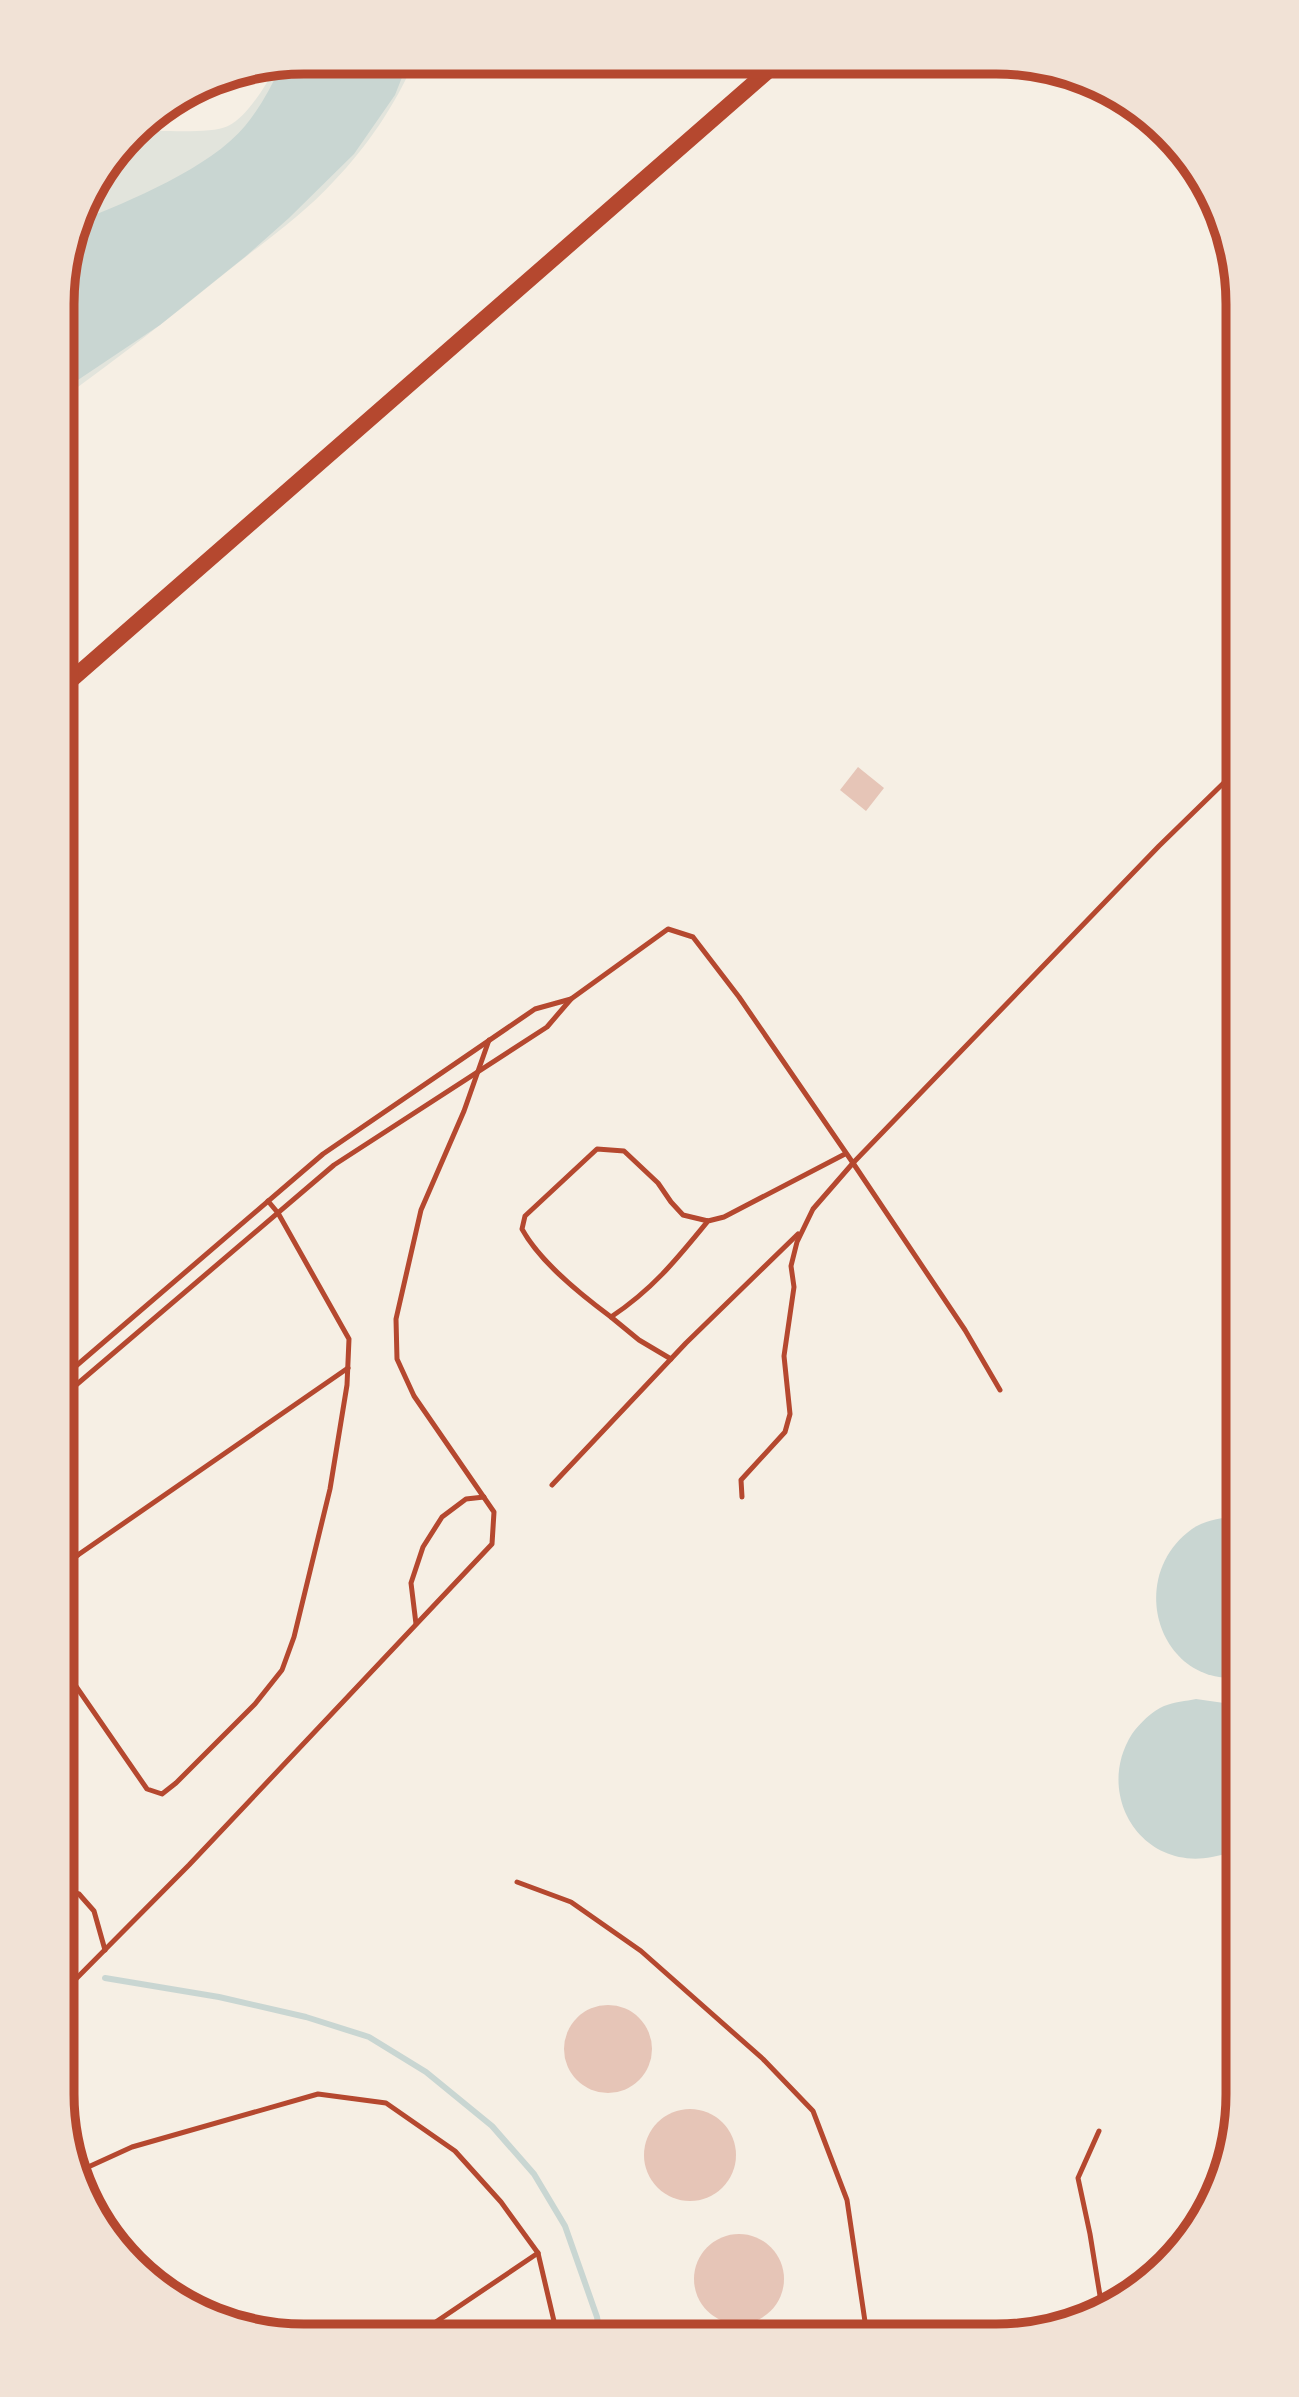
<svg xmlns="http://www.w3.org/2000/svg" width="1299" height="2397" font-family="Quicksand,sans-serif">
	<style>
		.green { fill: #e2e4dc }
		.water { fill: #c9d6d2 }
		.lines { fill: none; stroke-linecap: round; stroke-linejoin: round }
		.stream { stroke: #c9d6d2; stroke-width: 6 }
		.building { fill: #e6c5b7 }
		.service { stroke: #b5482f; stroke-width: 5 }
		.primary { stroke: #b5482f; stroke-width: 16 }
		.rim { fill: none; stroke: #b5482f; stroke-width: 9 }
	</style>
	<rect width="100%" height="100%" fill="#f6efe4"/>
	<!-- green -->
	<path class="green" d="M 304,61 L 414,62 C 395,105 367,147 334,181 C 302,216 261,244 224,274 C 171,317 118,358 63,398 L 63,273 L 86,196 L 135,132 C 160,129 209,135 228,126 C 247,117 266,85 276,67 Z"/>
	<!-- water -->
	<g class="water">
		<path d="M 304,61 L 408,62 L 395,95 L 354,154 L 289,218 L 246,256 L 160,325 L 63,390 L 63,273 L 79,221 C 130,201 210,168 245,126 C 260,108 271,87 281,66 Z"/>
		<path d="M 1237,1516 L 1237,1678 C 1157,1683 1126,1576 1192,1529 C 1205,1520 1221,1518 1237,1516 Z"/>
		<path d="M 1196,1699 L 1224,1703 L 1237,1711 L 1237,1848 C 1229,1854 1222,1855 1212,1857 C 1141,1871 1094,1794 1132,1734 C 1140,1723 1152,1711 1164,1706 C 1174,1702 1186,1701 1196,1699 Z"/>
	</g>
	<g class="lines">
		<!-- stream -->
		<g class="stream">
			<polyline points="61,1971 63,1971"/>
			<polyline points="105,1978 219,1997 306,2017 369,2037 426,2072 492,2126 534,2174 565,2226 597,2317 600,2335"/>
		</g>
	</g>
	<!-- building -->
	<g class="building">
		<polygon points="858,767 884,788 866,811 840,790"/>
		<circle cx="608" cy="2049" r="44"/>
		<circle cx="690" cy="2155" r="46"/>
		<circle cx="739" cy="2279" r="45"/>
	</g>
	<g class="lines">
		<!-- service -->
		<g class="service">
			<path d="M 708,1221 C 677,1259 653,1289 611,1317 C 580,1294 540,1262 522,1229 L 525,1216 L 597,1149 L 624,1151 L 658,1183 L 671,1202 L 683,1215 L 708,1221 L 724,1217 L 845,1154"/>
			<polyline points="611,1317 639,1340 671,1359"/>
			<polyline points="62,1378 323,1154 535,1009 571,999"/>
			<polyline points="62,1397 334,1165 547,1027 571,999 668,929 693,937 739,997 853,1163 1159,846 1238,769"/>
			<polyline points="552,1485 686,1343 798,1234"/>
			<polyline points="742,1497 741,1480 785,1432 790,1414 784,1356 794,1287 791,1266 797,1242 813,1209 853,1163 965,1330 1000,1390"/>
			<polyline points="62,1535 78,1555"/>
			<polyline points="62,1566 348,1368"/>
			<polyline points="416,1624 411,1583 423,1547 442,1517 466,1499 484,1497"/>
			<polyline points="62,1666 147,1789 162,1794 176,1783 255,1704 282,1670 294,1637 330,1489 347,1385 349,1339 278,1213 268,1201"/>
			<polyline points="517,1882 571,1902 641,1951 763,2059 813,2111 847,2200 867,2335"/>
			<polyline points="61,1889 79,1894 94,1911 105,1950"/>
			<polyline points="61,1994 189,1865 492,1544 494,1512 414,1396 397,1359 396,1319 421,1210 464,1111 489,1040"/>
			<polyline points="1099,2131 1078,2178 1090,2234 1102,2308"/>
			<polyline points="75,2173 132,2147 318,2094 386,2103 455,2151 501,2202 538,2253 557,2334"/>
			<polyline points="418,2334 538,2253"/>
		</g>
		<!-- primary -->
		<polyline class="primary" points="63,687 776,64"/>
	</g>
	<!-- crop -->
	<path d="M0 0H1299V2397H0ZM304 74H996A230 230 0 0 1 1226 304V2094A230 230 0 0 1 996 2324H304A230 230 0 0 1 74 2094V304A230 230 0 0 1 304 74Z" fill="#f1e2d6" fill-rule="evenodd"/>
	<path class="rim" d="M304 74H996A230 230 0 0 1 1226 304V2094A230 230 0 0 1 996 2324H304A230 230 0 0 1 74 2094V304A230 230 0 0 1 304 74Z"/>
</svg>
